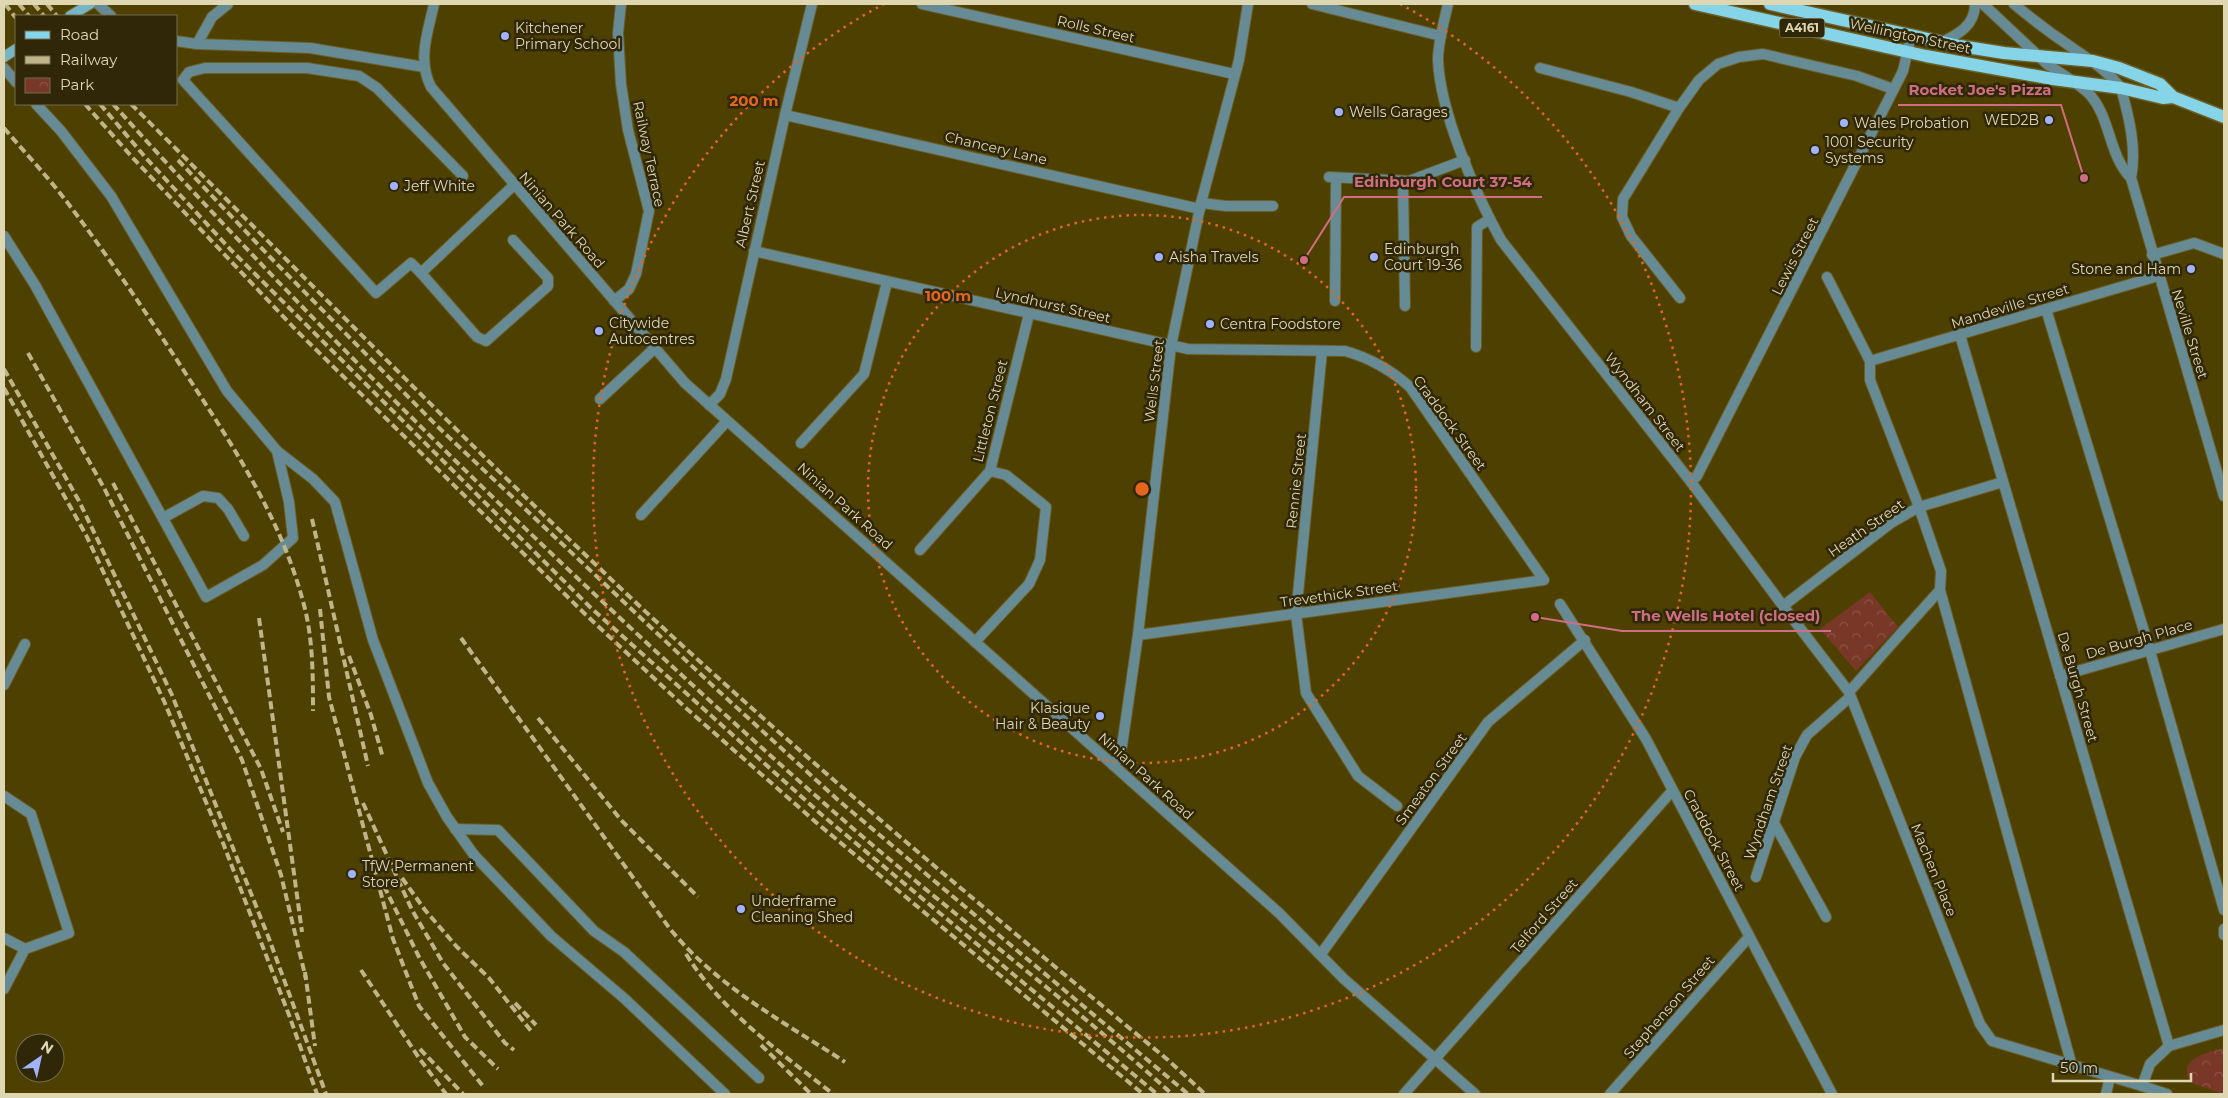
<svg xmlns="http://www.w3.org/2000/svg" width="2228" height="1098" font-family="Montserrat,sans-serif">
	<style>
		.park { fill: url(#park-crowns) }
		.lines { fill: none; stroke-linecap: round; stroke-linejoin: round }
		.service-casing { stroke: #6b5e24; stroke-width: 12 }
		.pedestrian-casing { stroke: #6b5e24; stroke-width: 12 }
		.minor-casing { stroke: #6b5e24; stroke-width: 12 }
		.tertiary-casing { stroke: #6b5e24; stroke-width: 12 }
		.secondary-casing { stroke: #6b5e24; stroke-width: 12 }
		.primary-casing { stroke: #6b5e24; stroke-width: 15 }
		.service { stroke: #668b95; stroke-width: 10 }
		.pedestrian { stroke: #668b95; stroke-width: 10 }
		.minor { stroke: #668b95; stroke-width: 10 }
		.tertiary { stroke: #668b95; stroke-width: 10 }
		.secondary { stroke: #78b5c4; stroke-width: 10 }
		.primary { stroke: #85d4e7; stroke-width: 12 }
		.rail { stroke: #bfb58b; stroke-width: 4; stroke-dasharray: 8 4; stroke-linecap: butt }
		.ring { fill: none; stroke: #e7661d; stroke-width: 2.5; stroke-dasharray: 2.5 5 }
		.poi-dot { fill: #a3b2fd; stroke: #2f2708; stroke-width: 2 }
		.labels { text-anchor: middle; stroke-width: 5; stroke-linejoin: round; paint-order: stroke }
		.shield { fill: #2f2708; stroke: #aaa27f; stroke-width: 1 }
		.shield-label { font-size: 12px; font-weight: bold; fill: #dfd6b2 }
		.poi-label { font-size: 14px; fill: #dfd6b2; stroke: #2f2708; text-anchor: start }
		.street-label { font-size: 14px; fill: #dfd6b2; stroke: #2f2708 }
		.centre { fill: #e7661d; stroke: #2f2708; stroke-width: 2.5 }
		.ring-label { font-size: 15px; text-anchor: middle; font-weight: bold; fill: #e7661d; stroke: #2f2708; stroke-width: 5; stroke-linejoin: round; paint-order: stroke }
		.leader { fill: none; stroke: #cf6e82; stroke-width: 2 }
		.callout-dot { fill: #cf6e82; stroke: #2f2708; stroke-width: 2 }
		.callout-label { font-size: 15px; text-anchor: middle; font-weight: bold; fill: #cf6e82; stroke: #2f2708; stroke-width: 5; stroke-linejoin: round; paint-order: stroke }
	</style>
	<defs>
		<pattern id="park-crowns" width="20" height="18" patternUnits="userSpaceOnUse" patternTransform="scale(1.25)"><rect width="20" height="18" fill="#793727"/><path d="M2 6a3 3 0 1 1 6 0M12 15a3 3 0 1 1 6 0" fill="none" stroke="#8c5344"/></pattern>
	</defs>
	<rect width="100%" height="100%" fill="#4e4000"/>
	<!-- park -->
	<g class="park">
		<polygon points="1870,592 1898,627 1856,671 1820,629"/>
		<path d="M 2224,1048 L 2224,1094 L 2191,1083 C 2176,1058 2207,1053 2224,1048 Z"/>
	</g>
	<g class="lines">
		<!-- service casing -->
		<g class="service-casing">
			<g id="service">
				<polyline points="1312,4 1441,36"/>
				<polyline points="197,44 212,17 228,4"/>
				<polyline points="4,68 16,82"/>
				<polyline points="36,104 61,131 111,196 227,391 277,451 313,479 335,502 373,640 428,783 447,817 474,855 551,936 625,999 725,1094"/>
				<polyline points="463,176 377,88 359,76 307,68 205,68 189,72 183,80 376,293 411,263 421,273 514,185"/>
				<polyline points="1403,182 1405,306"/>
				<polyline points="4,236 35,285 206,597 263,565 293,538 289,502 277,451"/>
				<polyline points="2152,255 2194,243 2224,254"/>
				<polyline points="421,273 477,337 486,341 548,286 548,278 513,240"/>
				<polyline points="1335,301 1336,178"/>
				<polyline points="2046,309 2150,651 2224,910"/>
				<polyline points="1476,347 1477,227 1490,219"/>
				<polyline points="1870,361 1870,380 1919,507 1941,571 1940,590 2072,1066"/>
				<polyline points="600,399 655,348"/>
				<polyline points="641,515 727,421"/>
				<polyline points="163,518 203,496 218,498 228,509 244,536"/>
				<polyline points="1904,630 1940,590"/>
				<polyline points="975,642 1029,584 1040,560 1046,507 1006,475 990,471"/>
				<polyline points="1774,823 1826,917"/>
				<polyline points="455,829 498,830 594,931 624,952 759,1078"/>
				<polyline points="2224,929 2224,935"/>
			</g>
		</g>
		<!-- pedestrian casing -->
		<g class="pedestrian-casing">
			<g id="pedestrian">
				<polyline points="1766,583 1783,606"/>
				<polyline points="1849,692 1904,630"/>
			</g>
		</g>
		<!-- minor casing -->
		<g class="minor-casing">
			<g id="minor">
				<polyline points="922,4 1234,74"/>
				<path d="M 1448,4 C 1444,22 1438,42 1438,60 C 1440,112 1476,195 1501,240 L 1691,482 L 1766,583"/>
				<polyline points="1540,68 1631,92 1679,108 1699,80 1718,64 1739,57 1763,54 1857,76 1893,89"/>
				<path d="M 2073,81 C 2079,86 2086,90 2091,96 C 2111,120 2109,156 2131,178"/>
				<path d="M 2121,88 C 2129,117 2137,149 2131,178 L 2224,496"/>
				<polyline points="1679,108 1623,199 1622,217 1631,236 1680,298"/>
				<polyline points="785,115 1200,209"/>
				<polyline points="1329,177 1409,181 1465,160"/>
				<polyline points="1201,203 1226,206 1273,206"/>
				<path d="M 754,251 L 1188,349 L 1345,351 C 1370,358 1390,369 1410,387 L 1544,580 L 1138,635"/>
				<polyline points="1827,277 1870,361 2158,276"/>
				<polyline points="614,301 629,289 636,274 649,211 628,130 621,84 618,33 621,4"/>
				<polyline points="1960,335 2169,1046"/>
				<polyline points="1322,351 1296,614 1306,693 1358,776 1397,806"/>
				<polyline points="709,405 720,394 726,379 785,115 812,4"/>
				<polyline points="801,443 864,374 887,282"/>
				<polyline points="1691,482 1697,476 1903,71 1911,36"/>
				<polyline points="2003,482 1919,507 1891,523 1783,606 1849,692 1980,1024 1992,1041 2142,1086 2150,1064 2169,1046 2224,1030"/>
				<polyline points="920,550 990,471 1029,314"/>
				<polyline points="1560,604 1646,739 1832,1094"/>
				<polyline points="2060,676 2224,629"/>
				<polyline points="4,685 25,644"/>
				<polyline points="1113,765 1119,757 1122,746 1138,635 1171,346 1201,203 1239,60 1248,4"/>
				<polyline points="4,796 31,814 69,933 25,949 4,989"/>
				<polyline points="1756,877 1795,757 1807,735 1850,697"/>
				<polyline points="4,938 25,949"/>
				<polyline points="1321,954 1488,722 1585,640"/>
				<polyline points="2142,1086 2167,1094"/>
				<polyline points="1404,1094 1672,791"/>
				<polyline points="1610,1094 1749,937"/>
				<polyline points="2106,1094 2110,1077"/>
			</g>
		</g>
		<!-- tertiary casing -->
		<g class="tertiary-casing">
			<g id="tertiary">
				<polyline points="98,4 111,16"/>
				<path d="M 434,4 C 428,32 417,59 431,87 L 685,383 L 1279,913 L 1344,979 L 1475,1094"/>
				<polyline points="1983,4 2047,64 2071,80"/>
				<path d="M 2014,4 C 2033,20 2053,35 2074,49 C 2091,61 2108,71 2121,88"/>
				<polyline points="176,41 197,44 310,48 424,67"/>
				<path d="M 1942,42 C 1959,34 1975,25 1975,4"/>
			</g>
		</g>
		<!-- secondary casing -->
		<g class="secondary-casing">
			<g id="secondary">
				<polyline points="70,16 90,4"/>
				<polyline points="4,57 16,49"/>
			</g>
		</g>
		<!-- primary casing -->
		<g class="primary-casing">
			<g id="primary">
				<polyline points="1695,4 1926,56 2053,79 2121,88 2163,98 2173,97"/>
				<polyline points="1770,4 1960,46 2004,53 2093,61 2119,68 2160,84 2173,97 2224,117"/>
			</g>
		</g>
		<!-- service -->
		<use href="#service" class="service"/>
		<!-- pedestrian -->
		<use href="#pedestrian" class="pedestrian"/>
		<!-- minor -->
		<use href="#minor" class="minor"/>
		<!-- tertiary -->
		<use href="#tertiary" class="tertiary"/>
		<!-- secondary -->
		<use href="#secondary" class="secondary"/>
		<!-- primary -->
		<use href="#primary" class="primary"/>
		<!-- rail -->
		<g class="rail">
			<polyline points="5,4 16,18"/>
			<polyline points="19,4 29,16"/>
			<polyline points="34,4 44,16"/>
			<polyline points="47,4 57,16"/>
			<polyline points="85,104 132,157 297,331 585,614 687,709 818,824 1143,1094"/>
			<polyline points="100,104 146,158 230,249 590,607 822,815 1157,1094"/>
			<path d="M 113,104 C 336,352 576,584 825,804 C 938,904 1060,993 1172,1094"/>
			<path d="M 131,104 C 292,264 450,427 615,583 C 792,750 980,905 1168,1060 L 1205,1094"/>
			<path d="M 4,128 C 26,154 50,179 70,206 C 111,260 149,317 186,374 C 235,449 283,521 305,609 C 313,642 313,677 313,711"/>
			<polyline points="178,160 270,257 437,426 712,685 838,800 1188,1094"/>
			<polyline points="28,353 103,486 242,760 281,875 306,979"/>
			<polyline points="4,369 79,501 172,695 268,936 326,1094"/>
			<polyline points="4,388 86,535 164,701 223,843 289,1015 317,1094"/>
			<polyline points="113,483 261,769 283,832"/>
			<polyline points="312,519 368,766"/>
			<polyline points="320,609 329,697 393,939 419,1006 483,1086"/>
			<polyline points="259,618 302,932"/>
			<path d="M 461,638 L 670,929 C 718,987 782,1021 845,1062"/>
			<polyline points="349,656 371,715 383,758"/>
			<polyline points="538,718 621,820 698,897"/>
			<polyline points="363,803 412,910 443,963 505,1043 514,1050"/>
			<polyline points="402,878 425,910 457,947 489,978 531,1031"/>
			<polyline points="384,886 419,957 465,1037 498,1069"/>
			<path d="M 686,954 C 723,1013 779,1051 833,1094"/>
			<polyline points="361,970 419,1058 446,1094"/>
			<polyline points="305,972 315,1046"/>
			<polyline points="515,1003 536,1025"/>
			<polyline points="761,1045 811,1094"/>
			<polyline points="420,1049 463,1094"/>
		</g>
	</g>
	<!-- distance rings -->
	<g class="ring">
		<circle cx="1142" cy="489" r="274"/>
		<path d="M1400 4A549 549 0 1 1 884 4"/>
	</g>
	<!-- markers -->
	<g class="poi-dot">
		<circle cx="505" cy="36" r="5"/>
		<circle cx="1339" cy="112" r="5"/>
		<circle cx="2049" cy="120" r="5"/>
		<circle cx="1844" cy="123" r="5"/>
		<circle cx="1815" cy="150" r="5"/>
		<circle cx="394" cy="186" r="5"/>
		<circle cx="1159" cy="257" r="5"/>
		<circle cx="1374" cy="257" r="5"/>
		<circle cx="2191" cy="269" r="5"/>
		<circle cx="1210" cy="324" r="5"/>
		<circle cx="599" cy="331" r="5"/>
		<circle cx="1100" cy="716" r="5"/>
		<circle cx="352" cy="874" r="5"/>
		<circle cx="741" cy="909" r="5"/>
	</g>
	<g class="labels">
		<!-- shield labels -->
		<rect class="shield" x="1779.5" y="18.5" width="45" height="19" rx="4"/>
		<g class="shield-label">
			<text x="1802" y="32">A4161</text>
		</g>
		<!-- poi labels -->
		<g class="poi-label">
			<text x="515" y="33">Kitchener<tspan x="515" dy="16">Primary School</tspan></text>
			<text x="1349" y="117">Wells Garages</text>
			<text x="2039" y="125" text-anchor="end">WED2B</text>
			<text x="1854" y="128">Wales Probation</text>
			<text x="1825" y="147">1001 Security<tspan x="1825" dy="16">Systems</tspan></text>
			<text x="404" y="191">Jeff White</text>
			<text x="1384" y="254">Edinburgh<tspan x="1384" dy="16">Court 19-36</tspan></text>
			<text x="1169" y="262">Aisha Travels</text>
			<text x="2181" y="274" text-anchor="end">Stone and Ham</text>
			<text x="609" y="328">Citywide<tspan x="609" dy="16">Autocentres</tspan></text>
			<text x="1220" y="329">Centra Foodstore</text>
			<text x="1090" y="713" text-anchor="end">Klasique<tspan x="1090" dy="16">Hair &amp; Beauty</tspan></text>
			<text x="362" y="871">TfW Permanent<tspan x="362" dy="16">Store</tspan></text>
			<text x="751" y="906">Underframe<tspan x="751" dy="16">Cleaning Shed</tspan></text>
		</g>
		<!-- street labels -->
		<g class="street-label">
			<text transform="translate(1096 29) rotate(13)" y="5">Rolls Street</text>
			<text transform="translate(1910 36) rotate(12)" y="5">Wellington Street</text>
			<text transform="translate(996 148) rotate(13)" y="5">Chancery Lane</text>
			<text transform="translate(649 154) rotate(78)" y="5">Railway Terrace</text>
			<text transform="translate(750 204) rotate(-77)" y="5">Albert Street</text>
			<text transform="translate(562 220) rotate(49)" y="5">Ninian Park Road</text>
			<text transform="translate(1795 256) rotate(-63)" y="5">Lewis Street</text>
			<text transform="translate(1053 305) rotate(13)" y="5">Lyndhurst Street</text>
			<text transform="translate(2010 306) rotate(-17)" y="5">Mandeville Street</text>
			<text transform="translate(2190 334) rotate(73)" y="5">Neville Street</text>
			<text transform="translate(1154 381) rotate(-83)" y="5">Wells Street</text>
			<text transform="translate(1645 402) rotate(52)" y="5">Wyndham Street</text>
			<text transform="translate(990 411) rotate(-76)" y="5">Littleton Street</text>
			<text transform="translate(1450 423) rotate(54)" y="5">Craddock Street</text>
			<text transform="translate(1296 481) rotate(-84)" y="5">Rennie Street</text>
			<text transform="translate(845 506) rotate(42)" y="5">Ninian Park Road</text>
			<text transform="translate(1866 528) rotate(-35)" y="5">Heath Street</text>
			<text transform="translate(1339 594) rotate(-8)" y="5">Trevethick Street</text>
			<text transform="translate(2139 639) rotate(-16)" y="5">De Burgh Place</text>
			<text transform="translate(2078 687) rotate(74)" y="5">De Burgh Street</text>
			<text transform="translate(1146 776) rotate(42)" y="5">Ninian Park Road</text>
			<text transform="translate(1431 779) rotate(-54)" y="5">Smeaton Street</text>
			<text transform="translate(1768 802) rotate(-71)" y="5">Wyndham Street</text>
			<text transform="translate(1714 840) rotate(62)" y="5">Craddock Street</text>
			<text transform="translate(1934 870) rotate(68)" y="5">Machen Place</text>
			<text transform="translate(1544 916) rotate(-49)" y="5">Telford Street</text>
			<text transform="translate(1669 1007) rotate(-49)" y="5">Stephenson Street</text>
		</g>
	</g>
	<circle cx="1142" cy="489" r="8" class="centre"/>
	<g class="ring-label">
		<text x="754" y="106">200 m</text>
		<text x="948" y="301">100 m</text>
	</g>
	<!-- callouts -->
	<path class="leader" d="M2084 178L2061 105H1898M1304 260L1344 197H1542M1535 617L1622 631H1831"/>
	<g class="callout-dot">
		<circle cx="2084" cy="178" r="5"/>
		<circle cx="1304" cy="260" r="5"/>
		<circle cx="1535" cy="617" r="5"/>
	</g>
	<g class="callout-label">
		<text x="1980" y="95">Rocket Joe's Pizza</text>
		<text x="1443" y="187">Edinburgh Court 37-54</text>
		<text x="1726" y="621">The Wells Hotel (closed)</text>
	</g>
	<!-- border -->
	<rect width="2228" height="1098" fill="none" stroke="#dfd6b2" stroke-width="10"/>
	<!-- legend -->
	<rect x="15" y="15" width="162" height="90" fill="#2f2708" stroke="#756d4c"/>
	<rect x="25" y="31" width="25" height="8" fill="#85d4e7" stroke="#756d4c"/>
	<text x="60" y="40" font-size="15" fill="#dfd6b2">Road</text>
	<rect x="25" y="56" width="25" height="8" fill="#bfb58b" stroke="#756d4c"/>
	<text x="60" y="65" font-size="15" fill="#dfd6b2">Railway</text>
	<rect x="25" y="78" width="25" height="15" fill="url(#park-crowns)" stroke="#756d4c"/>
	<text x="60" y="90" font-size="15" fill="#dfd6b2">Park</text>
	<!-- north arrow -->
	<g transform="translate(40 1058) rotate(34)"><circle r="24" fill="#2f2708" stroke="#756d4c"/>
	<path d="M0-4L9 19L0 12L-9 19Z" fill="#a3b2fd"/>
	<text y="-8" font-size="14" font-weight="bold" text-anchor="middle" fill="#dfd6b2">N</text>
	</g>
	<!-- scale -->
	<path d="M2053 1073v8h138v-8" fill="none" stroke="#dfd6b2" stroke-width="2.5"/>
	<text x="2060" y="1073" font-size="15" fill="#dfd6b2" stroke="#2f2708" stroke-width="4" paint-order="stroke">50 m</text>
</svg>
